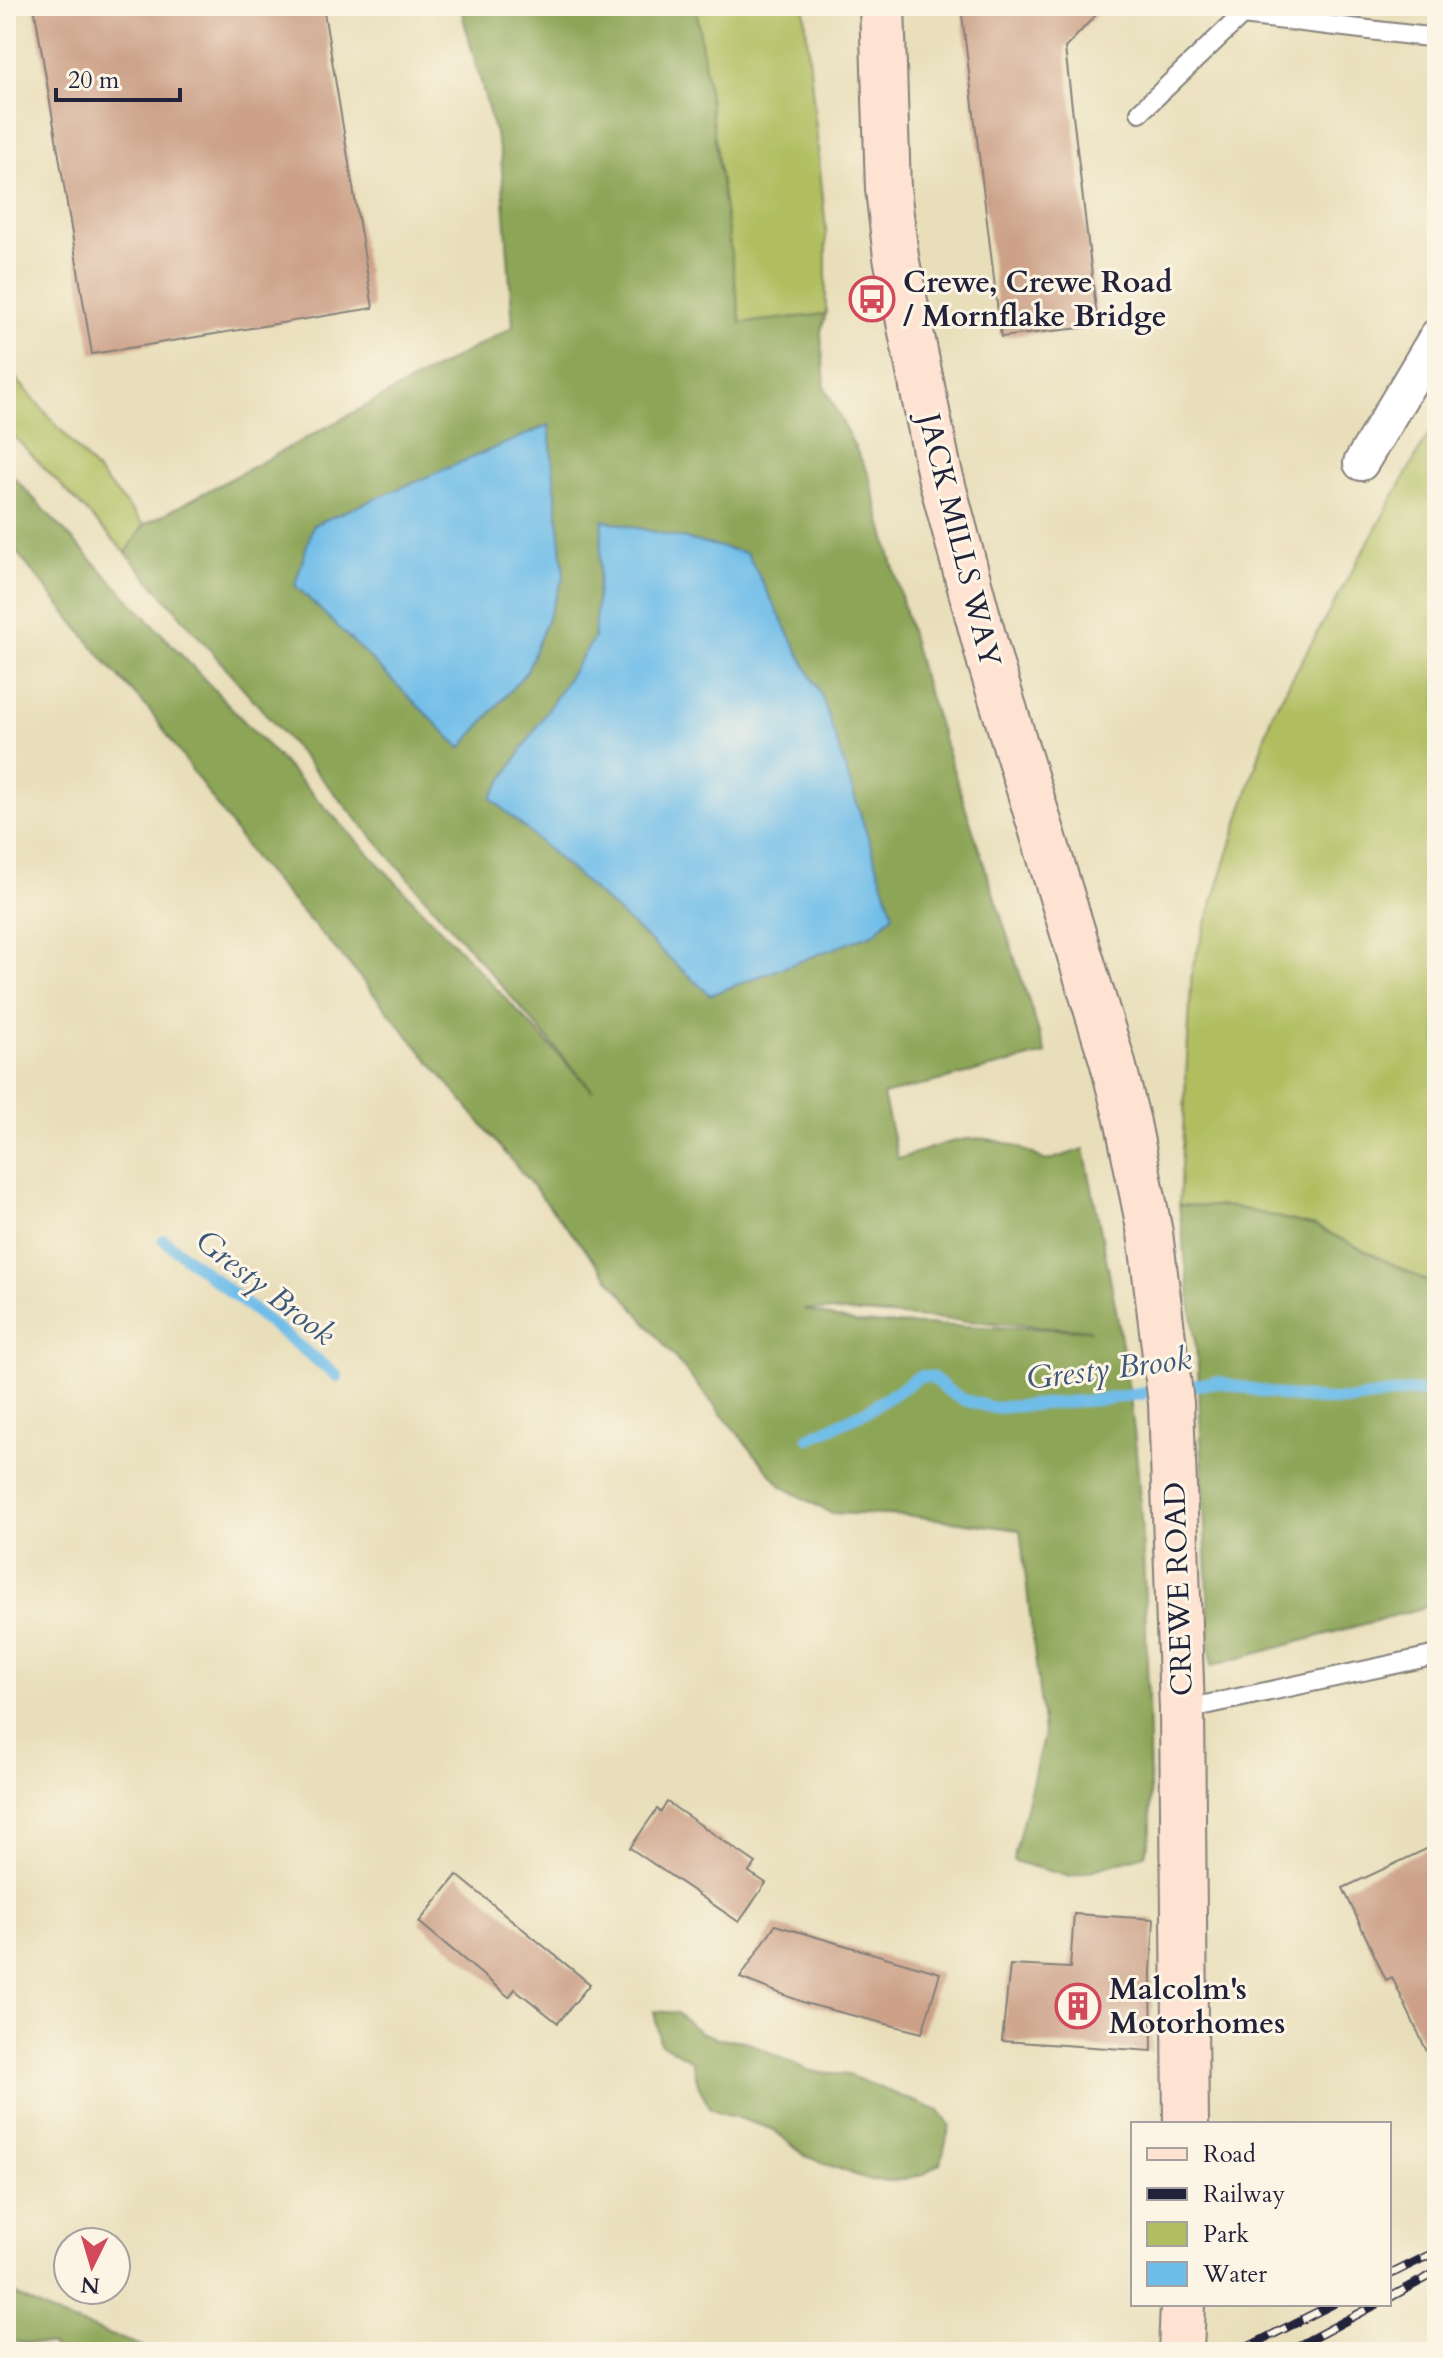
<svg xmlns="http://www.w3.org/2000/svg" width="1443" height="2358" font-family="Cardo,serif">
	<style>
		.green { fill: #b0be61; stroke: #69704e; stroke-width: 2 }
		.forest { fill: #8ca557; stroke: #576449; stroke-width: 2; fill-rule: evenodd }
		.water { fill: #6fbde9; stroke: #487092; stroke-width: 2 }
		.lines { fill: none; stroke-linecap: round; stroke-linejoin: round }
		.stream { stroke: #6fbde9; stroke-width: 12 }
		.building { fill: #cca188 }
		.lane-casing { stroke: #85807a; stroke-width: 22 }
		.street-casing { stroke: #85807a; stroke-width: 38 }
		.secondary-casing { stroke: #85807a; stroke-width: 48 }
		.lane { stroke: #fff; stroke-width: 18 }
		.street { stroke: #fff; stroke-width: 34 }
		.secondary { stroke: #fee3d2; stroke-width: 44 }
		.rail-casing { stroke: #22223b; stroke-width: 9 }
		.rail { stroke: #fcf5e5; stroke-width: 6; stroke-dasharray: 18; stroke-linecap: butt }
		.labels { text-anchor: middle; stroke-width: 6; stroke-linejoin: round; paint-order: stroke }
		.poi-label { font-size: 30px; font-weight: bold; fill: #22223b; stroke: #fcf5e5; text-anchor: start }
		.street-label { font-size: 30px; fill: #22223b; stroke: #fcf5e5 }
		.water-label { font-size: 32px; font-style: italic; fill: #3d5878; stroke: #fcf5e5 }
	</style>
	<rect width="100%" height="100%" fill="#fcf5e5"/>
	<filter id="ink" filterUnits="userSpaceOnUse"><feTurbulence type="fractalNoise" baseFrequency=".0125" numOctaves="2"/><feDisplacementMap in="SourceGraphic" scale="16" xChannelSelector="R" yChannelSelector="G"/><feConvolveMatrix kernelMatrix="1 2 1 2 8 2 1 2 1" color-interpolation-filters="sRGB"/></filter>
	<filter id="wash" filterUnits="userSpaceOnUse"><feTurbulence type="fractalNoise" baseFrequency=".006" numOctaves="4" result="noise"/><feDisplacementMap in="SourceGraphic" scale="32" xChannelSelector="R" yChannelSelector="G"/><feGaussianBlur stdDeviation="1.8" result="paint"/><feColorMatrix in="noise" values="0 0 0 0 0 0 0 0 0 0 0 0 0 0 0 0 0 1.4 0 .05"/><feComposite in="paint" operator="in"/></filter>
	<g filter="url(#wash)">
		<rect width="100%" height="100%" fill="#e8deb9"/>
		<!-- green -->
		<g class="green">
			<polygon points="696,6 804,6 826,230 826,314 741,324"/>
			<polygon points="6,367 144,525 126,553 6,428"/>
			<polygon points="1437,419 1437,1286 1315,1226 1234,1207 1179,1205 1192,968 1272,714"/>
		</g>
		<!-- forest -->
		<g class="forest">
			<path d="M 460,6 L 696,6 L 741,323 L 826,314 L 821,332 L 825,388 L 869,475 L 920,668 L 1046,1054 L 883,1095 L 898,1159 C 962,1138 982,1125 1046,1161 L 1084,1149 C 1105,1252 1128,1356 1137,1461 C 1147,1584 1148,1709 1151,1832 L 1145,1855 L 1070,1877 L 1013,1861 L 1044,1733 L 1020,1530 L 913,1516 L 830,1513 L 781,1486 L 349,964 L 256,861 L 151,712 L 108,665 L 6,539 L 6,469 L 593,1091 L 126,553 L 144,525 L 513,327 L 501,156 ZM 805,1310 L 805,1309 L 1091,1330 L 856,1323 Z"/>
			<polygon points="1179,1205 1234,1207 1315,1226 1437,1286 1437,1604 1211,1666 1198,1366"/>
			<polygon points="654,2011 677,2013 699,2032 718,2038 745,2041 810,2071 848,2075 939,2111 950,2125 941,2163 924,2174 896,2181 869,2180 805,2156 774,2130 711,2109 699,2087 692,2061 660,2043"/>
			<polygon points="6,2290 60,2317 142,2346 142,2352 59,2352 50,2345 6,2341"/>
		</g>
		<!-- water -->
		<g class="water">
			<polygon points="549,425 564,576 527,671 461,748 295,585 313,525"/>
			<polygon points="603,520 747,553 822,697 893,914 875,933 710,995 491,798 594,638"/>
		</g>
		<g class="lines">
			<!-- stream -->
			<g class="stream">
				<polyline points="164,1240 337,1376"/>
				<polyline points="809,1438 869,1410 920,1376 932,1377 947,1390 964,1400 994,1408 1106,1399 1217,1382 1285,1396 1329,1400 1352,1400 1410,1391 1437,1393"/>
			</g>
		</g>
		<g id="blocks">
			<!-- building -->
			<g class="building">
				<polygon points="34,6 323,6 373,308 92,354"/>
				<polygon points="961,6 1104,6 1065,48 1098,326 1001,337"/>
				<polygon points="667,1802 756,1863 749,1872 766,1883 739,1922 630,1848 657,1809 661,1812"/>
				<polygon points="1437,1844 1437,2073 1392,1977 1386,1980 1343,1888"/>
				<polygon points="457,1875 590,1984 558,2023 515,1989 509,1997 419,1922"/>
				<polygon points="1074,1914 1154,1919 1151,1972 1152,2051 1002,2041 1010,1965 1070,1968"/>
				<polygon points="775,1925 940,1973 922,2033 808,2004 740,1978"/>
			</g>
		</g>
	</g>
	<g filter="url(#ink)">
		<use href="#blocks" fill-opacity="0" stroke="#85807a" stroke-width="2"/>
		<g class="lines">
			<!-- lane casing -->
			<g class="lane-casing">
				<g id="lane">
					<polyline points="1140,112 1242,15 1437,38"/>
					<polyline points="1182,1710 1437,1655"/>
				</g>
			</g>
			<!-- street casing -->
			<g class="street-casing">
				<polyline id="street" points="1361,463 1437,336"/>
			</g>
			<!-- secondary casing -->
			<g class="secondary-casing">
				<g id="secondary">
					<polyline points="882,6 888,189 896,257 939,471 990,662 1112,1060 1128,1123 1150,1233 1171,1403 1182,1710 1186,2124"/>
					<polyline points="1181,2352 1183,2304"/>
				</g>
			</g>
			<!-- lane -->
			<use href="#lane" class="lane"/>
			<!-- street -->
			<use href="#street" class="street"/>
			<!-- secondary -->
			<use href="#secondary" class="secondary"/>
			<!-- rail casing -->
			<g class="rail-casing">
				<g id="rail">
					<polyline points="1389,2275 1437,2251"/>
					<polyline points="1389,2298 1437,2272"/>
					<polyline points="1238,2352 1333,2304"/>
					<polyline points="1287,2352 1377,2304"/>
				</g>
			</g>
			<!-- rail -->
			<use href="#rail" class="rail"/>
		</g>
	</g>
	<!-- icons -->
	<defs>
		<g id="bus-ring" transform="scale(2.3)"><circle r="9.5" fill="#fcf5e5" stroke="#d1495b" stroke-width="1.5"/><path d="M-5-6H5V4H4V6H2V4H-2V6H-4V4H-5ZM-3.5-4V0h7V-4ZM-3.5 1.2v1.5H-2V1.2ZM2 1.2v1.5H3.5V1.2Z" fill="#d1495b"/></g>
		<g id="building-ring" transform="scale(2.3)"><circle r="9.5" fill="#fcf5e5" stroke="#d1495b" stroke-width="1.5"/><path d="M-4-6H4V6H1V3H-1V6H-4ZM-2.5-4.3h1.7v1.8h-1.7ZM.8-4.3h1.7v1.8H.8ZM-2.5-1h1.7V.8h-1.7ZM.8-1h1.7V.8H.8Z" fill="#d1495b"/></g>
	</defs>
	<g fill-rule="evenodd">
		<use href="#bus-ring" x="872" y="299"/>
		<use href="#building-ring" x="1078" y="2006"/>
	</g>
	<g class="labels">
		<!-- poi labels -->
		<g class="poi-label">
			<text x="903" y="292">Crewe, Crewe Road<tspan x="903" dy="34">/ Mornflake Bridge</tspan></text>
			<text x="1109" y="1999">Malcolm's<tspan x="1109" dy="34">Motorhomes</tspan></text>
		</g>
		<!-- street labels -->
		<g class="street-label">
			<text transform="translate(960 540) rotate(76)" y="10">JACK MILLS WAY</text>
			<text transform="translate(1178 1589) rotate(-92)" y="10">CREWE ROAD</text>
		</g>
		<!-- water labels -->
		<g class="water-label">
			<text transform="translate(266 1287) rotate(38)" y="11">Gresty Brook</text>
			<text transform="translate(1109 1368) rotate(-7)" y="11">Gresty Brook</text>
		</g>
	</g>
	<!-- margin -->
	<rect width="1443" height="2358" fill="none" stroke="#fcf5e5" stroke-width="32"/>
	<!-- legend -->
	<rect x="1131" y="2122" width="260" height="184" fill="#fcf5e5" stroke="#a5a1a1" stroke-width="2"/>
	<rect x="1147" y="2148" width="40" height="12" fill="#fee3d2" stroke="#a5a1a1" stroke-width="2"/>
	<text x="1203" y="2162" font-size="24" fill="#22223b">Road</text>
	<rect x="1147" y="2188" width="40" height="12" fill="#22223b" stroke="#a5a1a1" stroke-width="2"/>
	<text x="1203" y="2202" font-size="24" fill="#22223b">Railway</text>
	<rect x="1147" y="2222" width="40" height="24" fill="#b0be61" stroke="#a5a1a1" stroke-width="2"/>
	<text x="1203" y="2242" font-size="24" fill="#22223b">Park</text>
	<rect x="1147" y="2262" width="40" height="24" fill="#6fbde9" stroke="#a5a1a1" stroke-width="2"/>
	<text x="1203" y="2282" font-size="24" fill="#22223b">Water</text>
	<!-- north arrow -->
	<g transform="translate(92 2266) rotate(185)"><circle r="38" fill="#fcf5e5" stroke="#a5a1a1" stroke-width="2"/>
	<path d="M0-6L14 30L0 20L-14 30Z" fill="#d1495b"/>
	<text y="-12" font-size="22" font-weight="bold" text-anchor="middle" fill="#22223b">N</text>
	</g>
	<!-- scale -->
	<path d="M56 88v12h124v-12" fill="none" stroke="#22223b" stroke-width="4"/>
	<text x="68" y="88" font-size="24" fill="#22223b" stroke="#fcf5e5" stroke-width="6" paint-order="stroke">20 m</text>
</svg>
